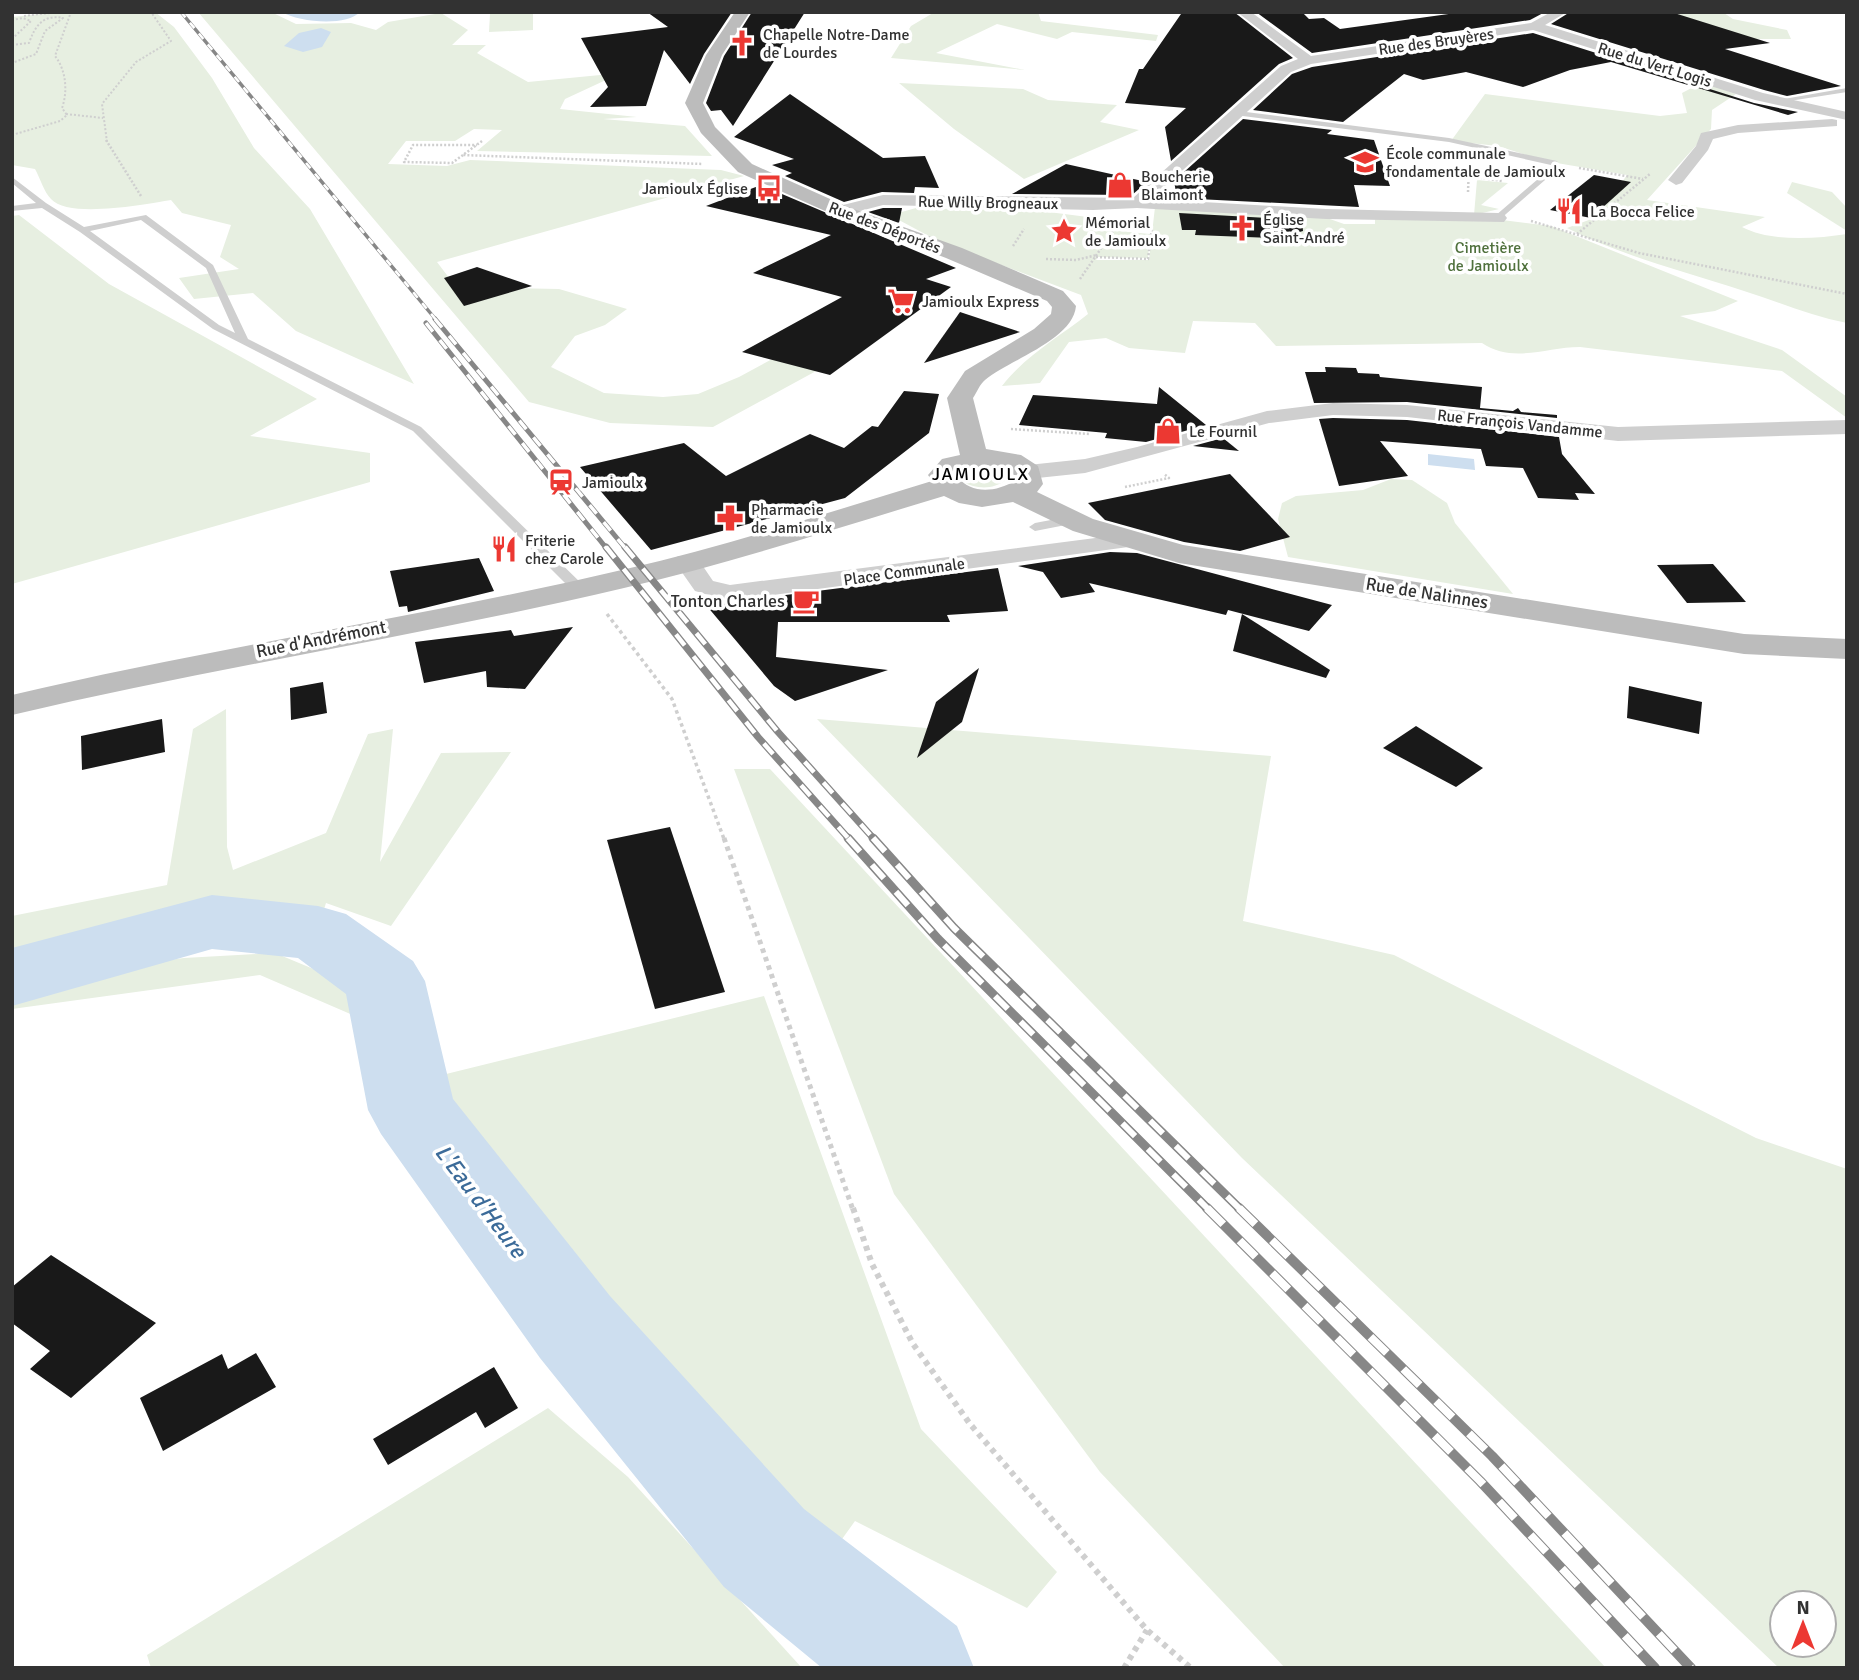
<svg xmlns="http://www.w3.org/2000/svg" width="1859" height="1680" font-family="Signika,sans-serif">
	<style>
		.green { fill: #e7efe1; fill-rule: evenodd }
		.water { fill: #cddeef }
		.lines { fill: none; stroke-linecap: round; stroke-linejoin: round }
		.river { fill: #cddeef; fill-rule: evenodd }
		.building { fill: #191919 }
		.path-far4 { stroke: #cfcfcf; stroke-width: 2; stroke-dasharray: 2 2; stroke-linecap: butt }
		.path-far3 { stroke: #cfcfcf; stroke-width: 2.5; stroke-dasharray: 2 2; stroke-linecap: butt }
		.path-far2 { stroke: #cfcfcf; stroke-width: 3.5; stroke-dasharray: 3.5 3.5; stroke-linecap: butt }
		.path-far1 { stroke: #cfcfcf; stroke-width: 5; stroke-dasharray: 4.5 4.5; stroke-linecap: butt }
		.path { stroke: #cfcfcf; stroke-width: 6; stroke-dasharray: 5 5; stroke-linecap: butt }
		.lane { fill: #cfcfcf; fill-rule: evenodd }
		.street { fill: #cfcfcf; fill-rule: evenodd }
		.secondary { fill: #bcbcbc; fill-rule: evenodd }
		.rail-far4-casing { stroke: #878787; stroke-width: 3.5 }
		.rail-far3-casing { stroke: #878787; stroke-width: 5 }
		.rail-far2-casing { stroke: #878787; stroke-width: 7 }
		.rail-far1-casing { stroke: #878787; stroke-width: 9 }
		.rail-casing { stroke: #878787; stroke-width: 10 }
		.rail-far4 { stroke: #fff; stroke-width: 2.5; stroke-dasharray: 7; stroke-linecap: butt }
		.rail-far3 { stroke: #fff; stroke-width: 3.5; stroke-dasharray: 11; stroke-linecap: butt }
		.rail-far2 { stroke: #fff; stroke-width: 4.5; stroke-dasharray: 14; stroke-linecap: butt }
		.rail-far1 { stroke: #fff; stroke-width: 6; stroke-dasharray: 18; stroke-linecap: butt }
		.rail { stroke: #fff; stroke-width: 8; stroke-dasharray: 23; stroke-linecap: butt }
		.labels { text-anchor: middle; stroke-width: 7; stroke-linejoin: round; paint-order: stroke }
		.far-poi-label { font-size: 16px; fill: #323232; stroke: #fff; text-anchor: start }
		.far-street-label { font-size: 16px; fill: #323232; stroke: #fff }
		.far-park-label { font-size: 16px; fill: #50713d; stroke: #fff }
		.far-quarter-label { font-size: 18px; letter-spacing: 2px; fill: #000; stroke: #fff }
		.street-label { font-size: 18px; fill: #323232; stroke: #fff }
		.poi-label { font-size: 18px; fill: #323232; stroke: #fff; text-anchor: end }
		.near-water-label { font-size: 23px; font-style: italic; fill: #3c6b99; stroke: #fff }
	</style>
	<rect width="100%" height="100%" fill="#fff"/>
	<!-- green -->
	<g class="green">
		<path d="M 59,12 L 155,12 L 174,27 L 212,78 L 254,148 L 310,209 L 414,384 L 296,331 L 253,293 L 194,299 L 179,278 L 239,269 L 220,257 L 231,225 L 182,213 L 171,200 C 147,204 68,219 51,199 C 44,192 40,178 35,169 L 12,165 L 12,17 Z"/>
		<polygon points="198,12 271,12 296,24 351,23 376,30 388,22 441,13 468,30 452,45 486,45 477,53 528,82 621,73 565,99 560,109 637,117 603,119 685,126 712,156 477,151 502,130 474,129 455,141 406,141 388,164 447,166 470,160 721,170 744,176 437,262 456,287 559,289 627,309 605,325 575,336 551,367 604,393 663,397 698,394 739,377 789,350 829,364 713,427 610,423 529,402"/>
		<polygon points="533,12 533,30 489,32 490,14"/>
		<polygon points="929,12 1038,12 1041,21 1158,35 1156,41 1072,32 1057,39 997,24 936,53 1025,70 891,58 911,26 933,13"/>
		<polygon points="1663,12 1729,12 1724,13 1733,19 1787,30 1791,39 1752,39"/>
		<path d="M 1703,82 L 1736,94 L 1712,110 L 1711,129 L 1647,200 L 1765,217 L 1742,227 C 1771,242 1814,239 1847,234 L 1847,323 C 1811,316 1779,302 1744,291 C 1684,271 1624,257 1567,228 L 1597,217 L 1627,175 L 1545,161 L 1498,146 L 1451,141 L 1485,94 L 1660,116 L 1687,113 L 1682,93 Z"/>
		<polygon points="899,83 1023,89 1048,100 1117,105 1100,122 1139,130 1024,179 954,129"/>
		<polygon points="1477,180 1508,183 1481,205 1499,209 1474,215"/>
		<polygon points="1792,182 1832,192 1847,208 1847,231 1787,193"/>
		<path d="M 1155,207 L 1327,218 L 1344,224 L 1375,224 L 1375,218 L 1502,220 L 1551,226 L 1738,301 L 1715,311 L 1680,316 L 1782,350 L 1847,397 L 1847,418 L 1782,371 L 1580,347 C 1546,347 1513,364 1482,343 L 1276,346 L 1255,323 L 1193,321 L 1185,353 L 1129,348 L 1106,338 L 1069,342 L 1040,383 L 1002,386 C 1025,356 1059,337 1088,314 L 1081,295 L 940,242 L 897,219 L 898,213 L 916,208 L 1041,211 L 1111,220 L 1108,230 L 1150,234 L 1148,258 L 1098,257 L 1096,260 L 1149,260 Z"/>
		<polygon points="19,215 109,284 317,399 250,436 370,453 370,482 12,584 12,216"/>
		<path d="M 989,466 L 1006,474 L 1006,480 C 993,490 976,489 963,482 L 959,476 L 971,467 Z"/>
		<polygon points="1391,479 1412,480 1447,503 1455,523 1513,594 1288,557 1278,519 1282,503 1296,496 1363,490"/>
		<polygon points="226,709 227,847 233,870 326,833 368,734 393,729 380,862 441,753 511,752 391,926 326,903 314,941 134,935 12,960 12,916 167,885 193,729"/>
		<path d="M 817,719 L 1271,756 L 1243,921 L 1394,955 L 1756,1138 L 1847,1169 L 1847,1668 L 1779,1668 L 1242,1158 ZM 1782,1603 L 1824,1603 L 1824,1645 L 1782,1645 Z"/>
		<polygon points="734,769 770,769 1606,1668 1285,1668 1100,1472 894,1194"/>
		<polygon points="275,953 376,995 355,1016 260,975 12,1009 12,980 184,958"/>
		<polygon points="764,996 921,1429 1057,1572 1027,1608 855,1521 827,1560 513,1211 438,1076"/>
		<polygon points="548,1408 628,1477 802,1668 151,1668 147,1655"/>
	</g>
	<!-- water -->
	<g class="water">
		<path d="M 282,12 L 360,12 C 346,27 298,22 282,12 Z"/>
		<polygon points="321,28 331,32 322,47 303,52 284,46 299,33"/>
		<polygon points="1428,454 1474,459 1475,470 1428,465"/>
	</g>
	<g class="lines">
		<!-- river -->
		<polygon class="river" points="212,895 318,906 346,914 413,961 425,981 453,1099 610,1296 804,1509 957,1626 974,1668 822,1668 724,1587 540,1358 381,1134 368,1110 346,994 298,958 212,949 12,1006 12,948"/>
	</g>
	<!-- building -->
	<g class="building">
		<polygon points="647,12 732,12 704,54 690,84 664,50 646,106 590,107 608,87 581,38 668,27"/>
		<polygon points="752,12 805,12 733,126 721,110 711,111 706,103 724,56"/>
		<polygon points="1234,12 1293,58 1279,64 1171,161 1165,127 1186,108 1125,103 1139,69 1143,69 1181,14"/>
		<polygon points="1256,12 1302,12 1309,19 1324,18 1340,29 1463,12 1545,12 1530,20 1312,53"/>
		<polygon points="1570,12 1671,12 1770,43 1725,49 1841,86 1787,96 1764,90 1551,24"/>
		<polygon points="1533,33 1754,103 1798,112 1788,115 1611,62 1570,70 1523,87 1466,72 1423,80 1404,74 1343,122 1253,110 1292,74 1312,67"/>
		<polygon points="790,94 883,158 925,156 939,188 915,187 914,193 882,192 844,202 785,176 792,173 772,165 794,159 734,137"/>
		<polygon points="1243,119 1332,130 1327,134 1374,140 1390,186 1354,185 1359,207 1177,198 1174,181"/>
		<polygon points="1066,164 1147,182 1132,195 1012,194"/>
		<polygon points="1594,175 1631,182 1591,218 1550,210"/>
		<polygon points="761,185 956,268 926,279 951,287 830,375 742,352 842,297 753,273 831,235 706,206"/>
		<polygon points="883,208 902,208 899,223 868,212"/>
		<polygon points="1179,213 1302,220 1303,231 1296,233 1297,239 1195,235 1196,230 1182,230"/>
		<polygon points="477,267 532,286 464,306 444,278"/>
		<polygon points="960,312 1020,332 924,363"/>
		<polygon points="1325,367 1356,368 1358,373 1379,374 1380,377 1482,387 1480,408 1513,411 1518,408 1521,412 1557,415 1557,418 1407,402 1314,403 1305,372 1326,372"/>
		<polygon points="1159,387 1206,425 1146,442 1105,438 1107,433 1019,425 1033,395 1157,404"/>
		<polygon points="904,391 939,394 929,433 845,498 651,550 580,467 684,443 726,476 810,434 844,448 872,426 878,427"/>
		<polygon points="1333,418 1407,420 1559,437 1562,454 1595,494 1575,493 1579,500 1538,498 1523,468 1486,466 1481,449 1380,441 1408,476 1339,486 1319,419"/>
		<polygon points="1223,438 1239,451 1193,446"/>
		<polygon points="1230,474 1290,537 1240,551 1184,542 1105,520 1088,503"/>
		<polygon points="1110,552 1137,553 1332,605 1309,631 1228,610 1226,615 1089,583 1095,592 1061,598 1043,572 1018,566"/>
		<polygon points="479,558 494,591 408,612 407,606 399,607 390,571"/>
		<polygon points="1713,564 1746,602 1687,603 1657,565"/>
		<polygon points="998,568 1008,611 947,615 950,622 778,622 776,657 888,670 795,701 774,686 706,605"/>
		<polygon points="1242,614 1330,670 1326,678 1233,651"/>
		<polygon points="573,627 525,689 487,687 486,671 424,683 415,642 511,630 514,636"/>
		<polygon points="979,668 962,722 917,758 936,702"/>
		<polygon points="323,682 327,713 291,720 290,688"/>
		<polygon points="1629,686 1702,702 1699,734 1627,718"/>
		<polygon points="162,719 165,752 82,770 81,736"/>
		<polygon points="1416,726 1483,768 1456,787 1383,748"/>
		<polygon points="670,827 725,992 655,1009 607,840"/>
		<polygon points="51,1255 156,1323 71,1398 30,1369 50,1351 12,1323 12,1287"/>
		<polygon points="256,1353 276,1387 163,1451 140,1398 222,1354 228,1369"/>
		<polygon points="494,1367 518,1408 485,1428 476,1412 388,1465 373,1439"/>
	</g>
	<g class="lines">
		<!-- path-far4 -->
		<g class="path-far4">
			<polyline points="24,16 58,12"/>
			<polyline points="12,20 23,18 31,21 12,39"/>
			<path d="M 12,45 L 29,43 C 35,26 43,14 63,18 L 45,31 L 36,54 L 12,63"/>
			<polyline points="66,114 103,118"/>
			<path d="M 12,135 L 60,121 L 67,115 L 62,108 C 68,91 66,70 55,56 L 71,12"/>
			<polyline points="107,142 102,104 136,62 171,41 151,12"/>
		</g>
		<!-- path-far3 -->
		<g class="path-far3">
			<polyline points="106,140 141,196"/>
			<polyline points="482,141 463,155 703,164"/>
			<polyline points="463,155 452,163 404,162 413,145 477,145"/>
			<polyline points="1579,168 1643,179"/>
			<polyline points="1468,176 1502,181"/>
			<polyline points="1468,192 1469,165"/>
			<polyline points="1531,221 1639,253 1847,294"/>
			<polyline points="1577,234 1650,174"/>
			<polyline points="1013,246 1024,229"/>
			<polyline points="1096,257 1148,259 1152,227"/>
			<polyline points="1046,259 1076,260 1097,255"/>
			<polyline points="1080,279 1113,231"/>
			<polyline points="1011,429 1090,434"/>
			<polyline points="1125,487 1169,478 1164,474"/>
		</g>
		<!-- path-far2 -->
		<polyline class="path-far2" points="607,614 672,699 724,839"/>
		<!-- path-far1 -->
		<polyline class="path-far1" points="724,838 853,1210"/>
		<!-- path -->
		<g class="path">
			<polyline points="853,1208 872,1264 913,1344 970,1424 1147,1630 1191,1668"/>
			<polyline points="1124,1668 1147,1630"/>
		</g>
		<!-- lane -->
		<g class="lane">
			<polygon points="1847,88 1847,92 1777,103 1773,101"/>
			<polygon points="1238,111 1449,138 1557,161 1560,167 1498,221 1494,218 1495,216 1552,167 1551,165 1449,142 1235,115"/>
			<path d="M 12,177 L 46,203 L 84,227 L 146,215 L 213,265 L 248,339 L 421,427 L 584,586 L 584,592 L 574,592 L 413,431 L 213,329 L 80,232 L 42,208 L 12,211 L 12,206 L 36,203 L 12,183 ZM 141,220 L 206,268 L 235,333 L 219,325 L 90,231 Z"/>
			<polygon points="1072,516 1076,517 1076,523 1035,531 1029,527 1035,523"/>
		</g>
		<!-- street -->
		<g class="street">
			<polygon points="1237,12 1251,12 1311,56 1531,23 1551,12 1567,12 1545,25 1763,93 1847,112 1847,120 1755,100 1533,30 1311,64 1291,72 1151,199 1326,209 1498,213 1504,214 1507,218 1504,222 1326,219 1137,208 1093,210 883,205 841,216 833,211 835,207 883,195 1133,198 1281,66 1298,59"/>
			<polygon points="1832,119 1837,120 1837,126 1738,133 1713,139 1708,150 1682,183 1676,185 1668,180 1696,146 1701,133 1738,125"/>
			<polygon points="1333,403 1407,405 1618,427 1847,420 1847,434 1618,441 1407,417 1333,415 1269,423 1085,473 1028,479 1017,472 1028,465 1085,459 1137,447 1267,411"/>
			<polygon points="1134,533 1143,535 1146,540 1143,545 729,601 695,591 674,561 678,556 696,556 713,581 730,585"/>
		</g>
		<!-- secondary -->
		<path class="secondary" d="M 735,12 L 750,12 L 722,55 L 703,103 L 715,127 L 752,164 L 848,207 L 962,248 L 1063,291 L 1076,306 C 1073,340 1009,360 985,380 C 980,384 977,392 973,398 L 986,449 L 1021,455 L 1038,466 L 1043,484 L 1037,492 L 1093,519 L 1183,545 L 1744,634 L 1847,639 L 1847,659 L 1744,654 L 1179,563 L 1073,531 L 1013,502 L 982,507 L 959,503 L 944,496 C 837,528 732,563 624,588 C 421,636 215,667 12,715 L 12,695 C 215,647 423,617 626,569 C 729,545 830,512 932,481 L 928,475 L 942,459 L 960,455 L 947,398 L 965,371 L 1034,329 L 1051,314 L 1052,307 L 1047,301 L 946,258 L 834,215 L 738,172 L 701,133 L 685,103 L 706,55 ZM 986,465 L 1003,468 L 1014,475 L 1015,481 C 996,492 971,495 957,476 L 962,471 Z"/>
		<!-- rail-far4 casing -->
		<g class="rail-far4-casing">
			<polyline id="rail-far4" points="181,12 437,321"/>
		</g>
		<!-- rail-far3 casing -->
		<g class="rail-far3-casing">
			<g id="rail-far3">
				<polyline points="435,319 626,549"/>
				<polyline points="426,323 607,549"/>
			</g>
		</g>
		<!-- rail-far2 casing -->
		<g class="rail-far2-casing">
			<g id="rail-far2">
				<polyline points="606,547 758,737 849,839"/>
				<polyline points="625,547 778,732 874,839"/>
			</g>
		</g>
		<!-- rail-far1 casing -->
		<g class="rail-far1-casing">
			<g id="rail-far1">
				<polyline points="848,838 938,939 1209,1210"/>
				<polyline points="873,838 954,928 1241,1210"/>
			</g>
		</g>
		<!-- rail casing -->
		<g class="rail-casing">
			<g id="rail">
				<polyline points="1207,1208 1480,1481 1655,1668"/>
				<polyline points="1239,1208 1492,1456 1691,1668"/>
			</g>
		</g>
		<!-- rail-far4 -->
		<use href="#rail-far4" class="rail-far4"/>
		<!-- rail-far3 -->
		<use href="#rail-far3" class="rail-far3"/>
		<!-- rail-far2 -->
		<use href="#rail-far2" class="rail-far2"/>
		<!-- rail-far1 -->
		<use href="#rail-far1" class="rail-far1"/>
		<!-- rail -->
		<use href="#rail" class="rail"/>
	</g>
	<!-- icons -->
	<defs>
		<g id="church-bare" transform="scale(2.1)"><path d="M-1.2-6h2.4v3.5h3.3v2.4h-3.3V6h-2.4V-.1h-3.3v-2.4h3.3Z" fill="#ec3832" stroke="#fff" stroke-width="2.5" paint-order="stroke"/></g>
		<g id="school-bare" transform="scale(2.1)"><path d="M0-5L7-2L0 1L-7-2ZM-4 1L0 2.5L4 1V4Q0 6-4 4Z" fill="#ec3832" stroke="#fff" stroke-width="2.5" paint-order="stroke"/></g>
		<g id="shop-bare" transform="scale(2.1)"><path d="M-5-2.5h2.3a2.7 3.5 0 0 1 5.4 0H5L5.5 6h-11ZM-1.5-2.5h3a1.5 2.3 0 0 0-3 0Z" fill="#ec3832" stroke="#fff" stroke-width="2.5" paint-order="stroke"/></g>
		<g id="bus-bare" transform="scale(2.1)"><path d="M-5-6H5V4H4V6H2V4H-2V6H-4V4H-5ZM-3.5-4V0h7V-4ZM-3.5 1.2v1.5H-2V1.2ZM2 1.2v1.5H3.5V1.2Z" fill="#ec3832" stroke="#fff" stroke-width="2.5" paint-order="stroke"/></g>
		<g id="restaurant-bare" transform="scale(2.1)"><path d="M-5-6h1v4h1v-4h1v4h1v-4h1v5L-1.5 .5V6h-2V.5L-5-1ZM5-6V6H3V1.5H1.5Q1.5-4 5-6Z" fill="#ec3832" stroke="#fff" stroke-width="2.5" paint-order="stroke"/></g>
		<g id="sight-bare" transform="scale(2.1)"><path d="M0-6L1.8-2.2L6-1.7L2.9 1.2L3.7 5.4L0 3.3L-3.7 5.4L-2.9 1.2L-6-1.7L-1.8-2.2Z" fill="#ec3832" stroke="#fff" stroke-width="2.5" paint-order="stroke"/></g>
		<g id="supermarket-bare" transform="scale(2.1)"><path d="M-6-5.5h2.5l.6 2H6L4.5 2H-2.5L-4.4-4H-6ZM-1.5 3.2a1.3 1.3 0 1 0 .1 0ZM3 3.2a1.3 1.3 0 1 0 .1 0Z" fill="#ec3832" stroke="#fff" stroke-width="2.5" paint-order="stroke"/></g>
		<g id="station-bare" transform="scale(2.1)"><path d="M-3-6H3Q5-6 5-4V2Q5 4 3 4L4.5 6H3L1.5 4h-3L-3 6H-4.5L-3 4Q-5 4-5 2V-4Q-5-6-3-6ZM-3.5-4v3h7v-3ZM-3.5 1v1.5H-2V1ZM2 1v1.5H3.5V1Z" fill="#ec3832" stroke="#fff" stroke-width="2.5" paint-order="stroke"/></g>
		<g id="pharmacy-bare" transform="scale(2.1)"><path d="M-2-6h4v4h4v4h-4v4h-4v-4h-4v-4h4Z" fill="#ec3832" stroke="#fff" stroke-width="2.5" paint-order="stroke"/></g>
		<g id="cafe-bare" transform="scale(2.1)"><path d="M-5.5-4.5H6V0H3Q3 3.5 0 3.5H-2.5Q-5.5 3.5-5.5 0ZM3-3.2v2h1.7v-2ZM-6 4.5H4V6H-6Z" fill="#ec3832" stroke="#fff" stroke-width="2.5" paint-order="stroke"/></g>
	</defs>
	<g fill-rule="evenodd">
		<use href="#church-bare" x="742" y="43"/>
		<use href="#school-bare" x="1365" y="162"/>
		<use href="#shop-bare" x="1120" y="185"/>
		<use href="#bus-bare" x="769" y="188"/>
		<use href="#restaurant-bare" x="1569" y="211"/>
		<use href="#church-bare" x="1242" y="228"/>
		<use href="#sight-bare" x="1064" y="231"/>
		<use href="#supermarket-bare" x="901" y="301"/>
		<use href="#shop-bare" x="1168" y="431"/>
		<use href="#station-bare" x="561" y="482"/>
		<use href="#pharmacy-bare" x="730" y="518"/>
		<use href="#restaurant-bare" x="504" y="549"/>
		<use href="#cafe-bare" x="806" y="601"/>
	</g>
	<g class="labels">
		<!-- far-poi labels -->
		<g class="far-poi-label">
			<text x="763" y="40">Chapelle Notre-Dame<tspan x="763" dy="18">de Lourdes</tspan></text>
			<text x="1386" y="159">École communale<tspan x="1386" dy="18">fondamentale de Jamioulx</tspan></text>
			<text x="1141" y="182">Boucherie<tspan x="1141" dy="18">Blaimont</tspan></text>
			<text x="748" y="194" text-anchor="end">Jamioulx Église</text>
			<text x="1590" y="217">La Bocca Felice</text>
			<text x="1263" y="225">Église<tspan x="1263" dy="18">Saint-André</tspan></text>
			<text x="1085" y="228">Mémorial<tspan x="1085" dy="18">de Jamioulx</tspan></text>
			<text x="922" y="307">Jamioulx Express</text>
			<text x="1189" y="437">Le Fournil</text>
			<text x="582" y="488">Jamioulx</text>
			<text x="751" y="515">Pharmacie<tspan x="751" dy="18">de Jamioulx</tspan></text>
			<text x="525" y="546">Friterie<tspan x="525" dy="18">chez Carole</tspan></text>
		</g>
		<!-- far-street labels -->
		<g class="far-street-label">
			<text transform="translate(1436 41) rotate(-8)" y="6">Rue des Bruyères</text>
			<text transform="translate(1655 64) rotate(17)" y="6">Rue du Vert Logis</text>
			<text transform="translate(988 202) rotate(1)" y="6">Rue Willy Brogneaux</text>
			<text transform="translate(885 227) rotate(21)" y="6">Rue des Déportés</text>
			<text transform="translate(1520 423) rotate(6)" y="6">Rue François Vandamme</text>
			<text transform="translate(904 571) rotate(-8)" y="6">Place Communale</text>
		</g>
		<!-- far-park labels -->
		<g class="far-park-label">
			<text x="1488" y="253">Cimetière<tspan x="1488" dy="18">de Jamioulx</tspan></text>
		</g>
		<!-- far-quarter labels -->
		<g class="far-quarter-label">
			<text x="981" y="480">JAMIOULX</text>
		</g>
		<!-- street labels -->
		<g class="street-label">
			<text transform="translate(1427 593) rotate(9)" y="6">Rue de Nalinnes</text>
			<text transform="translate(321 639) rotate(-11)" y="6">Rue d'Andrémont</text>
		</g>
		<!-- poi labels -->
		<g class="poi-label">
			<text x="785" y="607">Tonton Charles</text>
		</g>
		<!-- near-water labels -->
		<g class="near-water-label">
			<text transform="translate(481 1201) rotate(53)" y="8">L'Eau d'Heure</text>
		</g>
	</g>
	<!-- border -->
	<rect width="1859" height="1680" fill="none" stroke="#323232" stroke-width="28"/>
	<!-- north arrow -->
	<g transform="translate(1803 1624)"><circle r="33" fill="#ffffff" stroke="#adadad" stroke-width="2"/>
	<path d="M0-5L12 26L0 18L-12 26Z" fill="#ec3832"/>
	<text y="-10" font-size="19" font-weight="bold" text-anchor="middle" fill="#323232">N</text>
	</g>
</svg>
